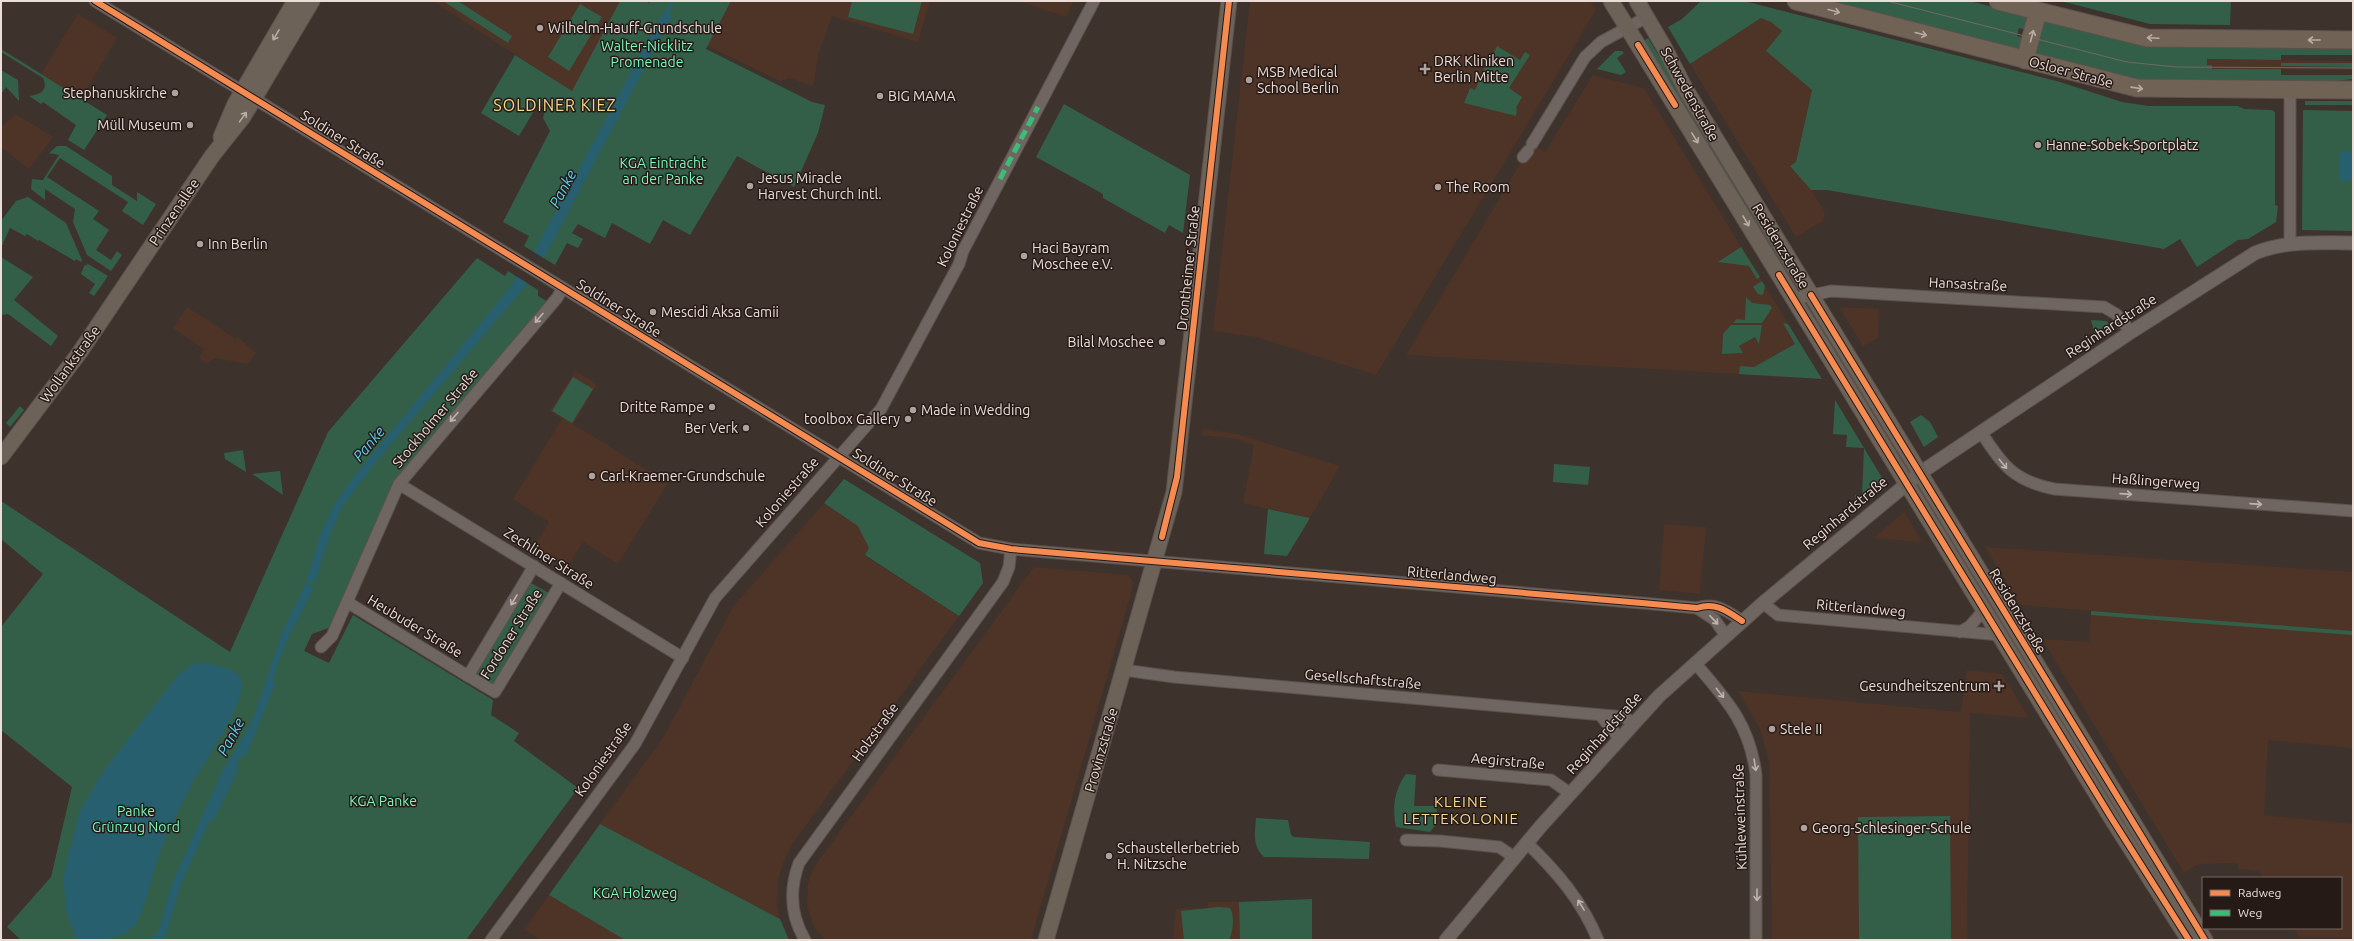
<svg xmlns="http://www.w3.org/2000/svg" width="2354" height="941" font-family="Ubuntu,sans-serif">
	<style>
		.built { fill: #4e3327 }
		.green { fill: #335f49 }
		.water { fill: #285f6f }
		.pier { fill: #3e322d }
		.lines { fill: none; stroke-linecap: round; stroke-linejoin: round }
		.stream { stroke: #285f6f; stroke-width: 3 }
		.minor-casing { stroke: #5c514d; stroke-width: 13 }
		.tertiary-casing { stroke: #5c514d; stroke-width: 15 }
		.secondary-casing { stroke: #5c514d; stroke-width: 17 }
		.primary-casing { stroke: #5c514d; stroke-width: 19 }
		.minor { stroke: #6f6561; stroke-width: 11 }
		.tertiary { stroke: #6f6561; stroke-width: 13 }
		.secondary { stroke: #6d6258; stroke-width: 15 }
		.primary { stroke: #706356; stroke-width: 17 }
		.tram { stroke: #716864; stroke-width: 1 }
		.quiet { stroke: #3abd76; stroke-width: 5; stroke-dasharray: 10 5; stroke-linecap: butt }
		.cycleway-casing { stroke: #251a16; stroke-width: 8 }
		.cycleway { stroke: #f68b52; stroke-width: 6 }
		.oneway { stroke: #baaca3 }
		.oneway2 { stroke: #b9aca4 }
		.oneway3 { stroke: #c0b3ae }
		.poi-dot { fill: #afa19c; stroke: #251a16; stroke-width: 1.5 }
		.labels { text-anchor: middle; stroke-width: 3; stroke-linejoin: round; paint-order: stroke }
		.poi-label { font-size: 14px; fill: #ecddd7; stroke: #251a16; text-anchor: start }
		.park-label { font-size: 14px; fill: #79fabe; stroke: #251a16 }
		.street-label { font-size: 14px; fill: #ecddd7; stroke: #251a16 }
		.water-label { font-size: 15px; font-style: italic; fill: #5dd2f4; stroke: #251a16 }
		.neighbourhood-label { font-size: 15px; letter-spacing: 1px; fill: #f9d78c; stroke: #251a16 }
		.quarter-label { font-size: 16px; letter-spacing: 1px; fill: #f9d78c; stroke: #251a16 }
	</style>
	<rect width="100%" height="100%" fill="#3e322d"/>
	<!-- built -->
	<g class="built">
		<polygon points="433,1 620,1 572,92"/>
		<polygon points="731,1 930,1 918,42 832,16 819,52 813,86 789,78 780,81 707,46"/>
		<polygon points="1018,1 1074,1 1066,17"/>
		<polygon points="1250,1 1590,1 1596,10 1376,375 1256,337 1213,331"/>
		<polygon points="78,14 117,38 81,98 41,74"/>
		<polygon points="1761,18 1771,22 1782,31 1767,51 1812,90 1796,163 1790,166 1811,190 1825,212 1823,221 1796,237 1690,64"/>
		<polygon points="2182,59 2353,61 2353,70 2183,69"/>
		<polygon points="1593,75 1644,88 1822,379 1406,355 1532,144 1545,152"/>
		<polygon points="16,114 53,137 29,169 1,147 1,127"/>
		<polygon points="187,307 236,339 238,337 256,353 247,364 216,358 206,363 199,358 204,349 173,328"/>
		<polygon points="1839,307 1879,309 1878,338 1863,346"/>
		<polygon points="575,371 597,384 573,424 668,483 618,564 583,542 566,569 551,556 533,549 549,522 513,499 562,419 550,411"/>
		<polygon points="1202,429 1237,434 1340,466 1310,518 1243,503 1254,445 1236,439 1202,435"/>
		<polygon points="824,503 859,526 869,548 865,556 959,616 793,843 784,861 778,880 777,905 780,919 600,824 663,738 733,607"/>
		<polygon points="1904,512 1922,542 1873,538 1881,532"/>
		<polygon points="1664,524 1706,527 1700,594 1659,590"/>
		<polygon points="1985,547 2353,572 2353,748 2268,740 2264,815 2353,824 2353,938 2299,937 2294,928 2341,928 2341,878 2263,878 2259,871 2238,869 2237,863 2198,864 2184,873 2042,639 2089,642 2091,611 2021,605"/>
		<polygon points="1034,567 1128,575 1134,583 1031,940 825,940 813,925 807,906 808,883 814,867"/>
		<polygon points="1967,670 2002,674 2029,718 1970,713 1967,940 1772,940 1769,761 1760,729 1738,691 1961,712"/>
		<polygon points="549,895 625,940 541,940 524,930"/>
		<polygon points="1208,902 1239,902 1240,940 1173,940 1176,909 1207,908"/>
	</g>
	<!-- green -->
	<g class="green">
		<polygon points="443,1 458,1 512,36 508,43"/>
		<polygon points="620,1 646,1 649,3 650,1 731,1 706,49 812,102 825,105 818,133 794,187 737,156 690,235 663,220 650,244 612,223 605,238 578,224 572,233 583,239 578,248 567,243 555,265 524,246 529,236 503,222 550,131 543,118 546,108 538,104 519,136 481,113 515,55 572,91"/>
		<polygon points="852,1 922,1 913,34 848,17"/>
		<polygon points="1701,1 1744,1 2060,82 2122,102 2149,106 2238,106 2244,109 2272,110 2275,112 2275,205 2278,206 2276,222 2248,239 2238,240 2197,267 2180,239 2164,249 1827,190 1811,190 1790,166 1796,162 1812,90 1766,51 1782,31 1771,22 1761,18 1690,64 1668,27 1682,19"/>
		<polygon points="1824,1 1970,1 2027,16 2027,30 2019,28 2017,36 2025,38 2020,47 2015,49"/>
		<polygon points="2061,1 2231,1 2230,25 2150,24"/>
		<polygon points="580,4 602,17 569,71 548,57"/>
		<polygon points="2043,20 2135,43 2353,46 2353,55 2281,55 2281,60 2207,59 2207,65 2212,65 2212,69 2281,69 2281,75 2353,75 2353,79 2328,82 2150,82 2037,56 2034,50"/>
		<polygon points="1648,38 1794,276 1786,278 1642,42"/>
		<polygon points="1497,46 1520,60 1525,52 1530,55 1509,88 1522,97 1516,108 1517,109 1516,116 1464,103 1470,88 1475,90 1490,55 1492,56"/>
		<path d="M 1,49 L 107,115 L 84,150 L 68,140 L 76,125 L 43,102 L 41,104 L 29,96 C 39,95 49,91 43,78 L 1,52 Z"/>
		<polygon points="1615,51 1622,51 1624,53 1617,58 1626,72 1621,75 1597,69"/>
		<polygon points="2281,63 2353,63 2353,67 2281,66"/>
		<polygon points="1,70 18,80 19,101 6,87 1,94"/>
		<rect x="2305" y="101" width="48" height="4"/>
		<polygon points="1064,104 1190,175 1183,233 1169,225 1165,233 1103,198 1103,194 1036,157"/>
		<polygon points="2303,110 2353,111 2353,231 2302,230"/>
		<polygon points="57,146 66,146 112,176 112,185 137,201 137,192 156,204 143,225 122,211 128,202 60,158 47,177 99,211 93,219 109,230 96,250 111,260 117,251 122,255 111,271 87,255 73,222 75,209 45,189 45,200 31,189 32,179 43,180 59,155 49,153"/>
		<polygon points="28,197 66,223 82,260 81,262 76,259 75,261 39,240 38,241 27,234 25,236 10,228 3,243 4,244 1,245 1,221 16,201"/>
		<polygon points="1741,247 1760,277 1757,279 1749,266 1718,262"/>
		<polygon points="1,257 33,277 14,300 58,336 51,346 8,314 1,315"/>
		<polygon points="477,258 505,276 508,271 538,290 538,296 548,302 398,478 331,627 312,634 304,651 329,663 353,615 493,700 491,715 519,733 514,741 578,788 466,940 21,940 7,927 51,877 72,787 1,730 1,627 43,574 1,539 1,501 230,652 328,432"/>
		<polygon points="88,264 108,276 94,296 89,293 95,284 81,274 84,266"/>
		<polygon points="1762,281 1765,286 1763,295 1758,294 1753,287"/>
		<polygon points="1746,297 1752,303 1770,305 1772,308 1762,323 1733,323 1737,319 1745,320"/>
		<polygon points="1819,318 1872,406 1868,409 1812,319"/>
		<polygon points="2091,320 2106,321 2111,325 2095,335"/>
		<polygon points="1783,323 1788,324 1822,379 1739,374 1740,366 1754,367 1795,344"/>
		<polygon points="1731,325 1762,325 1759,344 1755,337 1739,346 1743,353 1722,354 1723,334"/>
		<polygon points="573,377 593,389 572,423 552,411"/>
		<polygon points="1835,400 1884,481 1855,505 1855,495 1862,495 1864,448 1846,447 1847,435 1833,434"/>
		<polygon points="20,406 24,410 10,427 6,423"/>
		<polygon points="1921,415 1930,422 1938,437 1924,447 1910,422"/>
		<polygon points="243,450 246,472 225,459 224,453"/>
		<polygon points="1554,464 1590,467 1588,485 1553,482"/>
		<polygon points="280,471 283,495 252,474"/>
		<polygon points="844,479 980,563 983,583 959,616 865,555 869,548 858,526 824,503"/>
		<polygon points="1268,509 1310,518 1287,556 1264,554"/>
		<polygon points="531,583 549,593 492,685 475,674"/>
		<polygon points="2091,611 2353,631 2353,635 2091,615"/>
		<polygon points="2015,638 2049,696 2044,696 2009,642"/>
		<path d="M 1406,774 L 1416,775 L 1414,806 L 1437,806 L 1436,824 L 1430,832 L 1396,827 C 1392,808 1394,790 1406,774 Z"/>
		<polygon points="1950,816 1951,940 1859,940 1858,817"/>
		<path d="M 1256,818 L 1288,820 L 1291,835 L 1294,837 L 1370,842 L 1369,859 L 1264,857 C 1252,846 1255,833 1256,818 Z"/>
		<polygon points="600,824 780,919 789,940 625,940 549,895"/>
		<polygon points="1312,899 1312,940 1240,940 1239,902"/>
		<path d="M 1219,907 L 1230,908 C 1235,916 1233,932 1229,940 L 1184,940 L 1181,911 Z"/>
	</g>
	<!-- water -->
	<g class="water">
		<polygon points="664,11 672,16 544,258 524,288 380,457 342,507 330,534 315,582 307,580 320,535 333,507 355,475 513,284 516,276 534,252"/>
		<polygon points="2339,151 2353,151 2352,181 2339,181"/>
		<path d="M 305,585 L 314,588 C 299,618 280,648 273,682 L 276,682 L 247,754 L 238,760 L 237,772 L 215,818 L 209,822 L 181,884 L 166,934 L 162,940 L 151,940 L 159,930 L 172,883 L 223,770 L 245,734 L 254,716 L 283,631 Z"/>
		<path d="M 195,663 C 206,663 237,667 241,680 C 248,702 202,764 191,786 C 180,807 169,829 160,852 C 154,868 144,915 134,926 C 118,941 97,940 77,940 L 67,915 L 63,877 L 80,811 L 103,772 L 178,675 Z"/>
	</g>
	<!-- pier -->
	<polygon class="pier" points="532,251 545,259 529,284 514,275"/>
	<g class="lines">
		<!-- stream -->
		<g class="stream">
			<polyline points="665,17 673,1"/>
			<polyline points="306,588 311,577"/>
		</g>
		<!-- minor casing -->
		<g class="minor-casing">
			<g id="minor">
				<path d="M 95,1 L 979,543 L 1011,549 L 1642,603 L 1697,608 C 1716,602 1727,611 1742,621"/>
				<polyline points="2290,90 2290,242"/>
				<polyline points="1532,144 1585,57 1601,42 1647,17"/>
				<polyline points="1523,157 1528,151"/>
				<polyline points="1793,299 1831,291 2104,307 2116,314 2131,332"/>
				<path d="M 1981,432 C 2002,465 2014,481 2054,489 L 2353,511"/>
				<polyline points="399,484 683,658"/>
				<polyline points="534,566 468,676 495,692 561,583"/>
				<polyline points="347,602 468,676"/>
				<polyline points="1763,603 1778,615 2000,635"/>
				<polyline points="1697,608 1715,620 1726,636"/>
				<polyline points="1960,632 1970,626 1984,610"/>
				<polyline points="321,647 332,636 399,484 557,298 563,288"/>
				<path d="M 1695,663 C 1727,700 1750,725 1756,775 L 1756,940"/>
				<polyline points="1124,670 1174,677 1625,717 1633,724"/>
				<polyline points="1601,716 1620,739"/>
				<polyline points="1438,770 1551,780 1571,794"/>
				<polyline points="1406,840 1440,841 1499,847 1514,857"/>
				<path d="M 1527,843 C 1557,872 1582,901 1598,940"/>
				<polyline points="491,940 635,744 715,598 881,409 959,264 963,251 1094,1"/>
				<path d="M 805,940 C 790,915 789,890 799,863 L 1003,582 L 1009,567 L 1011,549"/>
			</g>
		</g>
		<!-- tertiary casing -->
		<g class="tertiary-casing">
			<path id="tertiary" d="M 1446,940 L 1541,826 L 1659,696 L 1763,603 L 1920,473 L 2131,332 L 2255,253 C 2287,240 2319,243 2353,243"/>
		</g>
		<!-- secondary casing -->
		<g class="secondary-casing">
			<g id="secondary">
				<polyline points="1611,1 2112,819 2189,940"/>
				<polyline points="1637,1 1664,47 1686,90 2205,940"/>
				<polyline points="221,137 235,104 295,1"/>
				<polyline points="1,457 80,352 212,156 243,117 312,1"/>
				<polyline points="1046,940 1174,492 1229,1"/>
			</g>
		</g>
		<!-- primary casing -->
		<g class="primary-casing">
			<g id="primary">
				<polyline points="1796,1 2137,88 2353,90"/>
				<polyline points="1998,1 2147,38 2353,40"/>
				<polyline points="2025,60 2038,11"/>
			</g>
		</g>
		<!-- minor -->
		<use href="#minor" class="minor"/>
		<!-- tertiary -->
		<use href="#tertiary" class="tertiary"/>
		<!-- secondary -->
		<use href="#secondary" class="secondary"/>
		<!-- primary -->
		<use href="#primary" class="primary"/>
		<!-- tram -->
		<polyline class="tram" points="1887,1 2127,62 2176,67 2353,68"/>
		<!-- quiet -->
		<polyline class="quiet" points="1000,179 1038,107"/>
		<!-- cycleway casing -->
		<g class="cycleway-casing">
			<g id="cycleway">
				<path d="M 95,1 L 979,543 L 1011,549 L 1642,603 L 1697,608 C 1716,602 1727,611 1742,621"/>
				<polyline points="1638,45 1675,105"/>
				<polyline points="1779,275 2112,819 2189,940"/>
				<polyline points="1811,295 2205,940"/>
				<polyline points="1162,537 1177,477 1229,1"/>
			</g>
		</g>
		<!-- cycleway -->
		<use href="#cycleway" class="cycleway"/>
	</g>
	<!-- one-way arrows -->
	<defs><path id="oneway-shaft" d="M-6 0H5M1.5-3L5.5 0L1.5 3" fill="none" stroke-width="1.6" stroke-linecap="round" stroke-linejoin="round"/></defs>
	<g class="oneway">
		<use href="#oneway-shaft" transform="translate(1834 11) rotate(15)"/>
		<use href="#oneway-shaft" transform="translate(1921 34) rotate(14)"/>
		<use href="#oneway-shaft" transform="translate(2032 36) rotate(-75)"/>
		<use href="#oneway-shaft" transform="translate(2153 38) rotate(-177)"/>
		<use href="#oneway-shaft" transform="translate(2314 40) rotate(-180)"/>
		<use href="#oneway-shaft" transform="translate(2137 88) rotate(8)"/>
	</g>
	<g class="oneway2">
		<use href="#oneway-shaft" transform="translate(276 35) rotate(120)"/>
		<use href="#oneway-shaft" transform="translate(243 117) rotate(-54)"/>
		<use href="#oneway-shaft" transform="translate(1695 138) rotate(58)"/>
		<use href="#oneway-shaft" transform="translate(1746 221) rotate(59)"/>
	</g>
	<g class="oneway3">
		<use href="#oneway-shaft" transform="translate(539 318) rotate(131)"/>
		<use href="#oneway-shaft" transform="translate(454 417) rotate(131)"/>
		<use href="#oneway-shaft" transform="translate(2003 464) rotate(51)"/>
		<use href="#oneway-shaft" transform="translate(2126 494) rotate(4)"/>
		<use href="#oneway-shaft" transform="translate(2256 504) rotate(4)"/>
		<use href="#oneway-shaft" transform="translate(514 600) rotate(121)"/>
		<use href="#oneway-shaft" transform="translate(1714 620) rotate(47)"/>
		<use href="#oneway-shaft" transform="translate(1720 693) rotate(51)"/>
		<use href="#oneway-shaft" transform="translate(1755 765) rotate(81)"/>
		<use href="#oneway-shaft" transform="translate(1757 895) rotate(90)"/>
		<use href="#oneway-shaft" transform="translate(1581 905) rotate(-122)"/>
	</g>
	<!-- markers -->
	<g class="poi-dot">
		<circle cx="540" cy="28" r="4"/>
		<path d="M1423 63h4v4h4v4h-4v4h-4v-4h-4v-4h4z"/>
		<circle cx="1249" cy="80" r="4"/>
		<circle cx="175" cy="93" r="4"/>
		<circle cx="880" cy="96" r="4"/>
		<circle cx="190" cy="125" r="4"/>
		<circle cx="2038" cy="145" r="4"/>
		<circle cx="750" cy="186" r="4"/>
		<circle cx="1438" cy="187" r="4"/>
		<circle cx="200" cy="244" r="4"/>
		<circle cx="1024" cy="256" r="4"/>
		<circle cx="653" cy="312" r="4"/>
		<circle cx="1162" cy="342" r="4"/>
		<circle cx="712" cy="407" r="4"/>
		<circle cx="913" cy="410" r="4"/>
		<circle cx="908" cy="419" r="4"/>
		<circle cx="746" cy="428" r="4"/>
		<circle cx="592" cy="476" r="4"/>
		<path d="M1997 680h4v4h4v4h-4v4h-4v-4h-4v-4h4z"/>
		<circle cx="1772" cy="729" r="4"/>
		<circle cx="1804" cy="828" r="4"/>
		<circle cx="1109" cy="856" r="4"/>
	</g>
	<g class="labels">
		<!-- poi labels -->
		<g class="poi-label">
			<text x="548" y="33">Wilhelm-Hauff-Grundschule</text>
			<text x="1434" y="66">DRK Kliniken<tspan x="1434" dy="16">Berlin Mitte</tspan></text>
			<text x="1257" y="77">MSB Medical<tspan x="1257" dy="16">School Berlin</tspan></text>
			<text x="167" y="98" text-anchor="end">Stephanuskirche</text>
			<text x="888" y="101">BIG MAMA</text>
			<text x="182" y="130" text-anchor="end">Müll Museum</text>
			<text x="2046" y="150">Hanne-Sobek-Sportplatz</text>
			<text x="758" y="183">Jesus Miracle<tspan x="758" dy="16">Harvest Church Intl.</tspan></text>
			<text x="1446" y="192">The Room</text>
			<text x="208" y="249">Inn Berlin</text>
			<text x="1032" y="253">Haci Bayram<tspan x="1032" dy="16">Moschee e.V.</tspan></text>
			<text x="661" y="317">Mescidi Aksa Camii</text>
			<text x="1154" y="347" text-anchor="end">Bilal Moschee</text>
			<text x="704" y="412" text-anchor="end">Dritte Rampe</text>
			<text x="921" y="415">Made in Wedding</text>
			<text x="900" y="424" text-anchor="end">toolbox Gallery</text>
			<text x="738" y="433" text-anchor="end">Ber Verk</text>
			<text x="600" y="481">Carl-Kraemer-Grundschule</text>
			<text x="1990" y="691" text-anchor="end">Gesundheitszentrum</text>
			<text x="1780" y="734">Stele II</text>
			<text x="1812" y="833">Georg-Schlesinger-Schule</text>
			<text x="1117" y="853">Schaustellerbetrieb<tspan x="1117" dy="16">H. Nitzsche</tspan></text>
		</g>
		<!-- park labels -->
		<g class="park-label">
			<text x="647" y="51">Walter-Nicklitz<tspan x="647" dy="16">Promenade</tspan></text>
			<text x="663" y="168">KGA Eintracht<tspan x="663" dy="16">an der Panke</tspan></text>
			<text x="383" y="806">KGA Panke</text>
			<text x="136" y="816">Panke<tspan x="136" dy="16">Grünzug Nord</tspan></text>
			<text x="635" y="898">KGA Holzweg</text>
		</g>
		<!-- street labels -->
		<g class="street-label">
			<text transform="translate(2071 72) rotate(15)" y="5">Osloer Straße</text>
			<text transform="translate(1690 94) rotate(61)" y="5">Schwedenstraße</text>
			<text transform="translate(343 139) rotate(32)" y="5">Soldiner Straße</text>
			<text transform="translate(174 212) rotate(-56)" y="5">Prinzenallee</text>
			<text transform="translate(960 226) rotate(-64)" y="5">Koloniestraße</text>
			<text transform="translate(1781 246) rotate(59)" y="5">Residenzstraße</text>
			<text transform="translate(1188 268) rotate(-84)" y="5">Drontheimer Straße</text>
			<text transform="translate(1968 284) rotate(3)" y="5">Hansastraße</text>
			<text transform="translate(619 308) rotate(32)" y="5">Soldiner Straße</text>
			<text transform="translate(2111 326) rotate(-33)" y="5">Reginhardstraße</text>
			<text transform="translate(70 364) rotate(-54)" y="5">Wollankstraße</text>
			<text transform="translate(435 418) rotate(-50)" y="5">Stockholmer Straße</text>
			<text transform="translate(895 477) rotate(32)" y="5">Soldiner Straße</text>
			<text transform="translate(2156 481) rotate(4)" y="5">Haßlingerweg</text>
			<text transform="translate(787 492) rotate(-49)" y="5">Koloniestraße</text>
			<text transform="translate(1845 513) rotate(-40)" y="5">Reginhardstraße</text>
			<text transform="translate(549 558) rotate(32)" y="5">Zechliner Straße</text>
			<text transform="translate(1452 575) rotate(5)" y="5">Ritterlandweg</text>
			<text transform="translate(1861 608) rotate(5)" y="5">Ritterlandweg</text>
			<text transform="translate(2018 611) rotate(59)" y="5">Residenzstraße</text>
			<text transform="translate(415 626) rotate(31)" y="5">Heubuder Straße</text>
			<text transform="translate(511 634) rotate(-58)" y="5">Fordoner Straße</text>
			<text transform="translate(1363 679) rotate(5)" y="5">Gesellschaftstraße</text>
			<text transform="translate(875 732) rotate(-54)" y="5">Holzstraße</text>
			<text transform="translate(1604 733) rotate(-48)" y="5">Reginhardstraße</text>
			<text transform="translate(1101 750) rotate(-74)" y="5">Provinzstraße</text>
			<text transform="translate(603 759) rotate(-55)" y="5">Koloniestraße</text>
			<text transform="translate(1508 761) rotate(5)" y="5">Aegirstraße</text>
			<text transform="translate(1740 817) rotate(-92)" y="5">Kühleweinstraße</text>
		</g>
		<!-- water labels -->
		<g class="water-label">
			<text transform="translate(563 189) rotate(-62)" y="5">Panke</text>
			<text transform="translate(369 444) rotate(-50)" y="5">Panke</text>
			<text transform="translate(231 737) rotate(-62)" y="5">Panke</text>
		</g>
		<!-- neighbourhood labels -->
		<g class="neighbourhood-label">
			<text x="1461" y="807">KLEINE<tspan x="1461" dy="17">LETTEKOLONIE</tspan></text>
		</g>
		<!-- quarter labels -->
		<g class="quarter-label">
			<text x="555" y="111">SOLDINER KIEZ</text>
		</g>
	</g>
	<!-- border -->
	<rect width="2354" height="941" fill="none" stroke="#ecddd7" stroke-width="4"/>
	<!-- legend -->
	<rect x="2202" y="877" width="140" height="52" fill="#251a16" stroke="#756863"/>
	<rect x="2210" y="890" width="20" height="6" fill="#f68b52" stroke="#756863"/>
	<text x="2238" y="897" font-size="12" fill="#ecddd7">Radweg</text>
	<rect x="2210" y="910" width="20" height="6" fill="#3abd76" stroke="#756863"/>
	<text x="2238" y="917" font-size="12" fill="#ecddd7">Weg</text>
</svg>
